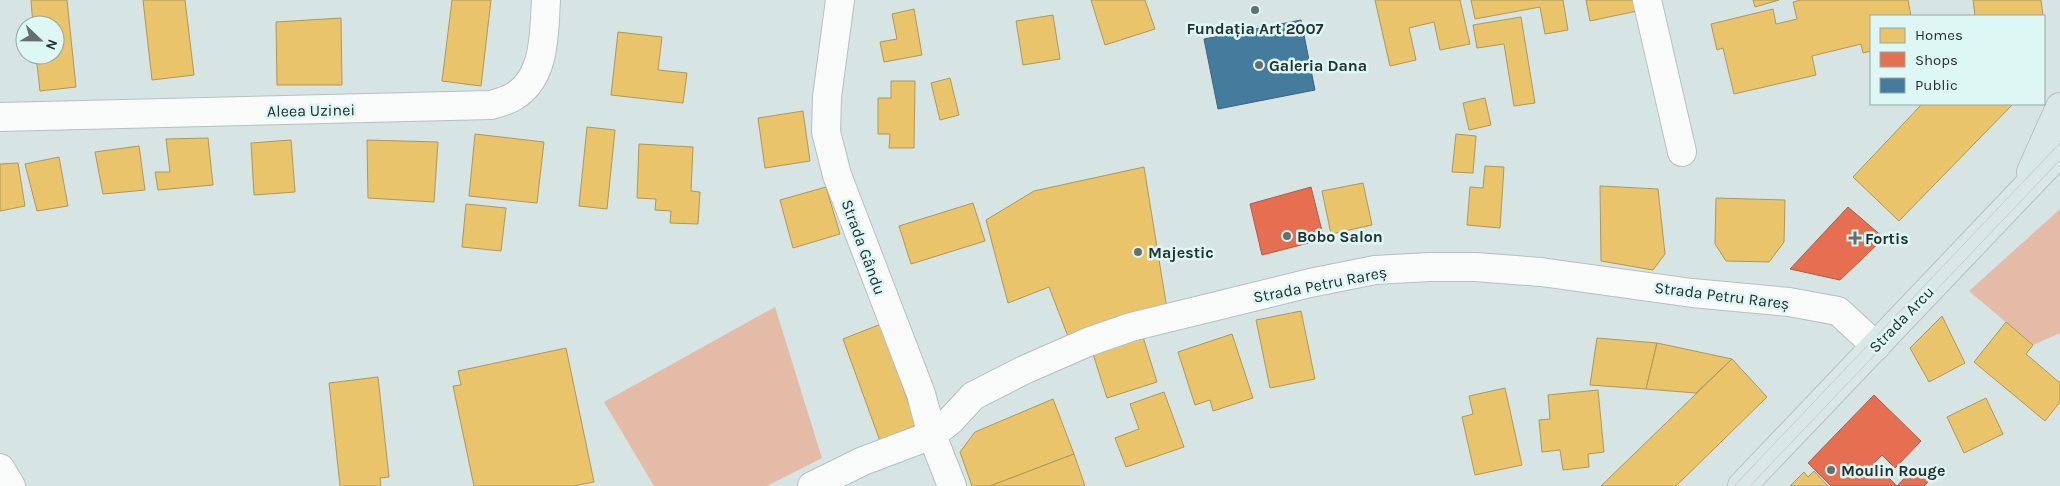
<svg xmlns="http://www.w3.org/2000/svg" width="2060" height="486" font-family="Karla,sans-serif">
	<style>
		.green { fill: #e4bba6 }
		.homes { fill: #e9c46a; stroke: #ae9858 }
		.shops { fill: #e76f51; stroke: #ad5c47 }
		.public { fill: #457b9d; stroke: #3c647c }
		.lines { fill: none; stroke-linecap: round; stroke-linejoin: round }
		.minor-casing { stroke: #b5c0bf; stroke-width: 30 }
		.major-casing { stroke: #b9c0bf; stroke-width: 30 }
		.minor { stroke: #f9fbfb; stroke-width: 28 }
		.major { stroke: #d9e7e6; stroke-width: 28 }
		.tram { stroke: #c8cccb; stroke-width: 1 }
		.poi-dot { fill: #646f6e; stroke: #ddf7f4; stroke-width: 2 }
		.labels { text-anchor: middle; stroke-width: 5; stroke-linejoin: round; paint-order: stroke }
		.poi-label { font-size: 16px; font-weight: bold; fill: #26302f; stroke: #ddf7f4; text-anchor: start }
		.street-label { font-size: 16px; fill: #26302f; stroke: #ddf7f4 }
	</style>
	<rect width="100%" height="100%" fill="#d6e4e3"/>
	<!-- green -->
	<g class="green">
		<polygon points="2060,209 2060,333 2033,345 1969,291"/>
		<polygon points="775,307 822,458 767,486 654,486 604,402"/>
	</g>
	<!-- homes -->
	<g class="homes">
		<polygon points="31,0 67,0 76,87 40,91 36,55 55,55 55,25 33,25"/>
		<polygon points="143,0 185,0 194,75 152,80"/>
		<polygon points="452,0 491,0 481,86 442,81"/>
		<polygon points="1091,0 1145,0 1155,29 1105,45"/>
		<polygon points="1375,0 1460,0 1470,44 1440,50 1434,22 1409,28 1416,60 1390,66"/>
		<polygon points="1471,0 1563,0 1568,30 1545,34 1540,7 1475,19"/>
		<polygon points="1586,0 1635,0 1637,11 1590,21"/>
		<polygon points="1753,0 1779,0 1755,7"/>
		<polygon points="1801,0 1908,0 1911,16 1871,16 1871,51 1863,53 1861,44 1812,56 1816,75 1734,94 1723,48 1717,50 1711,24 1773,9 1776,24 1797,19 1793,2"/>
		<polygon points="1973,0 2041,0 2043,16 1975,16"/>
		<polygon points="914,9 922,55 884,62 880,42 897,39 892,14"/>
		<polygon points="1053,15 1060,59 1023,65 1016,21"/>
		<polygon points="1521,17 1535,103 1514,106 1504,44 1477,48 1473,25"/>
		<polygon points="341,18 342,85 277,85 276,22"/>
		<polygon points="618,32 662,37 658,70 687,73 683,103 611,95"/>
		<polygon points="950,78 959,115 940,120 931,83"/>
		<polygon points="891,81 915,81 914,148 889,148 890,134 878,134 878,98 891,98"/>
		<polygon points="1485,98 1491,125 1469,130 1463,103"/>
		<polygon points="1922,104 2013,104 1899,221 1853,177"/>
		<polygon points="803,111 810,161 765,168 758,118"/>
		<polygon points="587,127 615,130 607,209 579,206"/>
		<polygon points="475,134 544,142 537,203 469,196"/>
		<polygon points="1456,134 1476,136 1473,173 1452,172"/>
		<polygon points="208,138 213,185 158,190 155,172 170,172 166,139"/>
		<polygon points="291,140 295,192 254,195 251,143"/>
		<polygon points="367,140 438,142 434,202 368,198"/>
		<polygon points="639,144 693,147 691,191 700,192 698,224 670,223 671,211 655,210 656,199 637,198"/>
		<polygon points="139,146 145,190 103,194 95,152"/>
		<polygon points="59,157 68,206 37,211 25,164"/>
		<polygon points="18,163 25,206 0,211 0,164"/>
		<polygon points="1485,166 1504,167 1500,228 1467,225 1470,187 1483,188"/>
		<polygon points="1144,167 1167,309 1069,339 1049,287 1008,303 986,220 1034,191"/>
		<polygon points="1363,183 1372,225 1331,234 1322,191"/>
		<polygon points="1600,186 1658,189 1665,254 1653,270 1601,261"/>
		<polygon points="826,187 840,234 793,248 780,200"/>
		<polygon points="1716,198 1785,200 1784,242 1769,262 1726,261 1715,244"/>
		<polygon points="973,203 985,241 911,264 899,226"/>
		<polygon points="466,204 506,208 501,251 462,247"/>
		<polygon points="1301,311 1315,379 1270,388 1256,320"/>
		<polygon points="1942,316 1965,363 1929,382 1910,348"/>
		<polygon points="2006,322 2033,345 2026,354 2060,383 2060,402 2045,421 1974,362"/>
		<polygon points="881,324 916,425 880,441 843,339"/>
		<polygon points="1232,334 1253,398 1213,411 1210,400 1195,405 1178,352"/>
		<polygon points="1143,337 1157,382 1107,398 1093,354"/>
		<polygon points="1597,338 1657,343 1646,389 1590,385"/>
		<polygon points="1657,343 1732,359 1696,393 1646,389"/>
		<polygon points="566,348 594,482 573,486 474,486 453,386 461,385 458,371"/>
		<polygon points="1732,359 1767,397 1676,486 1601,486"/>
		<polygon points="378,377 389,477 380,478 381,486 340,486 329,383"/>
		<polygon points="1505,388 1522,465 1475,475 1462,417 1473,414 1469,396"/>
		<polygon points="1598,390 1604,452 1588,454 1589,467 1563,470 1560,450 1542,452 1539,420 1550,419 1548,395"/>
		<polygon points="1164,392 1184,447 1126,467 1115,438 1139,429 1130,404"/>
		<polygon points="1986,398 2003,434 1964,453 1947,417"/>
		<polygon points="1053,399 1074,454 990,486 972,486 960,452 975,432"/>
		<polygon points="1074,454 1085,486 990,486"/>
		<polygon points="1814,471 1828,486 1790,486 1804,472 1808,477"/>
	</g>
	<!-- shops -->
	<g class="shops">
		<polygon points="1311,187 1324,239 1262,255 1250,204"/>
		<polygon points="1848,207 1884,238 1840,280 1790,269"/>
		<polygon points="1874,395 1921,441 1895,468 1882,455 1874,463 1897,486 1916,466 1930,480 1924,486 1831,486 1808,463"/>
	</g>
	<!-- public -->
	<polygon class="public" points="1301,20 1315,90 1218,109 1204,39"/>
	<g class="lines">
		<!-- minor casing -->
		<g class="minor-casing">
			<g id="minor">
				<polyline points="840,0 827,97 826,132 837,175 921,394 932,435 952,486"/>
				<polyline points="1647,0 1682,152"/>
				<path d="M 0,117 L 491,105 C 498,103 506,101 513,97 C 546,78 544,33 546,0"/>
				<polyline points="0,468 11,486"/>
				<polyline points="812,486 863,461 932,435 950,421 973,396 1024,370 1088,342 1131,327 1310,283 1375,270 1430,267 1475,267 1541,272 1692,293 1789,302 1838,311 1876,346"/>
			</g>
		</g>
		<!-- major casing -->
		<g class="major-casing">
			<g id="major">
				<polyline points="2031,172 2060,107"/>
				<polyline points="1742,486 2060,152"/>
			</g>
		</g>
		<!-- minor -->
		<use href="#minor" class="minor"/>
		<!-- major -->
		<use href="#major" class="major"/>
		<!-- tram -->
		<g class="tram">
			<polyline points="1734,486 2060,143"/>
			<polyline points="1750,486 2060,160"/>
		</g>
	</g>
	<!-- markers -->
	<g class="poi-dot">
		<circle cx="1255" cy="10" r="5"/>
		<circle cx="1259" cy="65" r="5"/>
		<circle cx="1287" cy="236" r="5"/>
		<path d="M1852.5 230.5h5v5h5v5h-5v5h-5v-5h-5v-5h5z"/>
		<circle cx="1138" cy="252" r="5"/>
		<circle cx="1831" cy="470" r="5"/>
	</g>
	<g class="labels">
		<!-- poi labels -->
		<g class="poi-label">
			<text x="1255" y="34" text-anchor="middle">Fundația Art 2007</text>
			<text x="1269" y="71">Galeria Dana</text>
			<text x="1297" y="242">Bobo Salon</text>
			<text x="1865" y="244">Fortis</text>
			<text x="1148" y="258">Majestic</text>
			<text x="1841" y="476">Moulin Rouge</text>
		</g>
		<!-- street labels -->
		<g class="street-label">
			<text transform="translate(311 110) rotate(-1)" y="6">Aleea Uzinei</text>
			<text transform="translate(864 247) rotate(70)" y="6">Strada Gându</text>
			<text transform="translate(1320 284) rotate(-11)" y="6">Strada Petru Rareș</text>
			<text transform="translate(1722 295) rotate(7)" y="6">Strada Petru Rareș</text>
			<text transform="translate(1901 319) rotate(-46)" y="6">Strada Arcu</text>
		</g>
	</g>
	<!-- legend -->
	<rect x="1870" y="15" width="175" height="90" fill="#ddf7f4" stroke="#94a7a5"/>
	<rect x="1880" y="28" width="25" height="15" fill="#e9c46a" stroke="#94a7a5"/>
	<text x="1915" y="40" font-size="15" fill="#26302f">Homes</text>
	<rect x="1880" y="52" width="25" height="15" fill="#e76f51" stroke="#94a7a5"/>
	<text x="1915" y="65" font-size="15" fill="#26302f">Shops</text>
	<rect x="1880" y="78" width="25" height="15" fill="#457b9d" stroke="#94a7a5"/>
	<text x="1915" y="90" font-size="15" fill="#26302f">Public</text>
	<!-- north arrow -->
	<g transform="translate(40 40) rotate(112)"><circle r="24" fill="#ddf7f4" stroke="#94a7a5"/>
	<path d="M0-4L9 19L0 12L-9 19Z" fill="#646f6e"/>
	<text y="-8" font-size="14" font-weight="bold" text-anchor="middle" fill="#26302f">N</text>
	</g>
</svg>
